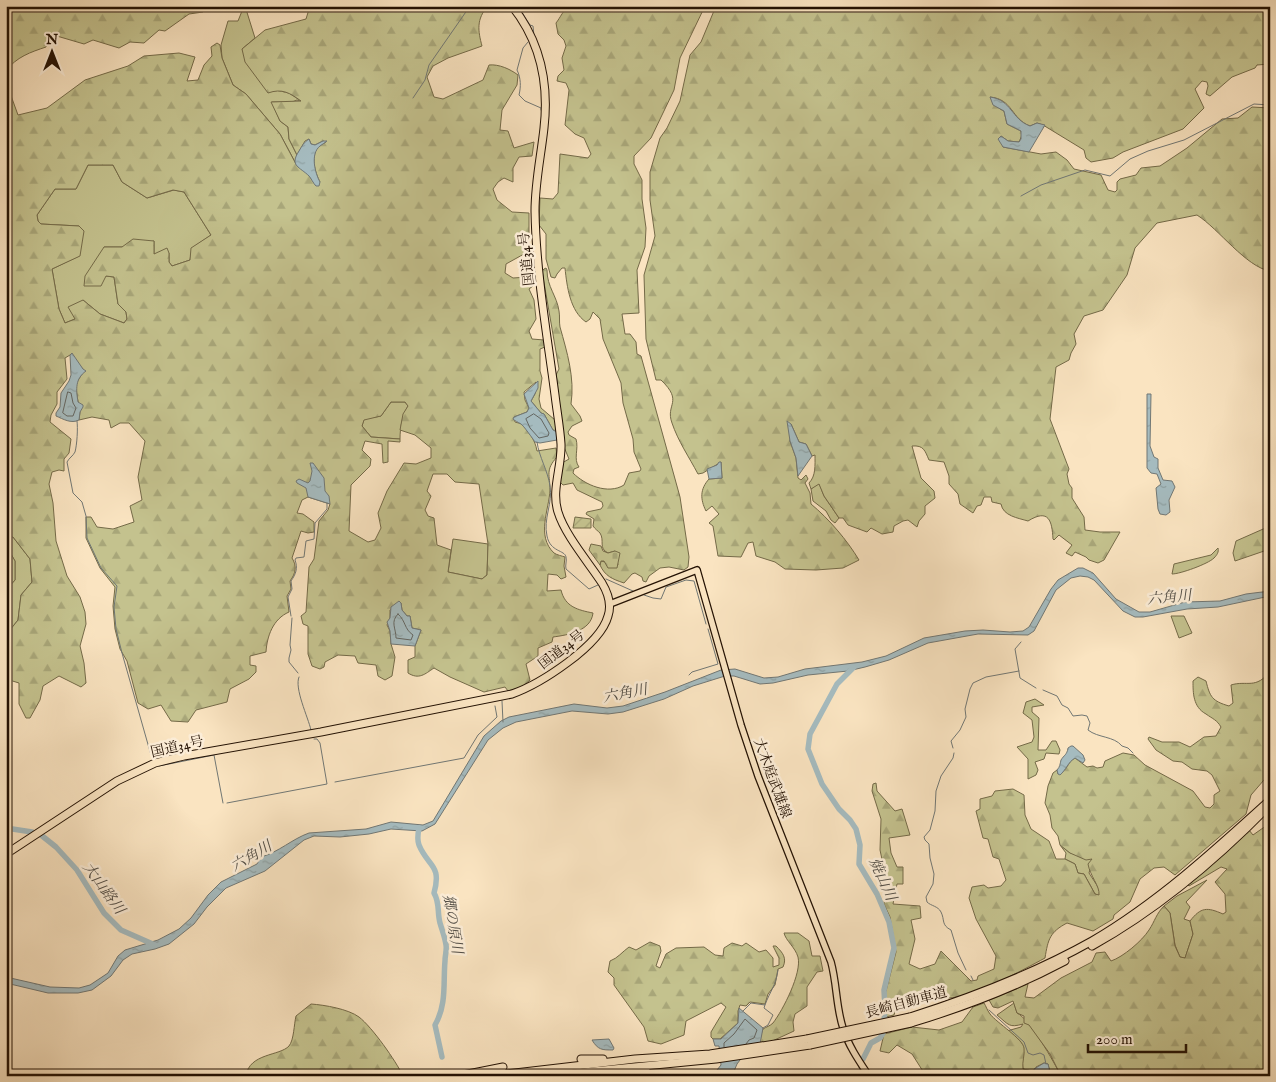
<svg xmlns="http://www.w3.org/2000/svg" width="1276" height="1082" font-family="'IM FELL English','Noto Serif JP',serif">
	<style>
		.grass { fill: #c4c28e; stroke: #746a48 }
		.forest { fill: url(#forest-firs); stroke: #746a48; fill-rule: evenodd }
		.cemetery { fill: url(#cemetery-stones); stroke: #746a48 }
		.garden { fill: url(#garden-furrows); stroke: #746a48 }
		.water { fill: url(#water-ripples); stroke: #717774 }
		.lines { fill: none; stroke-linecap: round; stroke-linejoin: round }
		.shore { stroke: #646661; stroke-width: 1 }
		.stream { stroke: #717774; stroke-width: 1 }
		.river { stroke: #a5bbbf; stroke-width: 5.5 }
		.major-casing { stroke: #231103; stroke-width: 8 }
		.highway-casing { stroke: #231103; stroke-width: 9 }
		.major { stroke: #fae4c1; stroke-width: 5.5 }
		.highway { stroke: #fae4c1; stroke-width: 7 }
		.highway-bridge-casing { stroke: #231103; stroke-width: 9; stroke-linecap: butt }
		.highway-bridge { stroke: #fae4c1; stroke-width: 7 }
		.labels { text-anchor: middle; stroke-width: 5; stroke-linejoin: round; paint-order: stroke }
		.street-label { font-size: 14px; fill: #231103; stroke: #fcedd7 }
		.water-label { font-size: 15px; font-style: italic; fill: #504c45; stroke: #fcedd7 }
	</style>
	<defs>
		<pattern id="forest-firs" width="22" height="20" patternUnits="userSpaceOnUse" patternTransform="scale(1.25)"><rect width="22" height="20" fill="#c4c28e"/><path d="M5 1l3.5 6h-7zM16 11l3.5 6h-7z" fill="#a8a679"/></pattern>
		<pattern id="cemetery-stones" width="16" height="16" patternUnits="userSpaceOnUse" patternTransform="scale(1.25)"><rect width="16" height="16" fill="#c4c28e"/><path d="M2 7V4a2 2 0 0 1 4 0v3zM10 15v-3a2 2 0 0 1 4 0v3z" fill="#a8a679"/></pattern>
		<pattern id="garden-furrows" width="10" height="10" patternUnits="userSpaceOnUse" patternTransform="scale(1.25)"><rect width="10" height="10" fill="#c4c28e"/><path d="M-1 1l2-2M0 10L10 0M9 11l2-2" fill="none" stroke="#a8a679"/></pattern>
		<pattern id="water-ripples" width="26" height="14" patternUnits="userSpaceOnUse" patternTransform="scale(1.25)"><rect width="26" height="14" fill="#a5bbbf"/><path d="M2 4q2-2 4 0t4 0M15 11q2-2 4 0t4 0" fill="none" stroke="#8ea0a2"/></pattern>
	</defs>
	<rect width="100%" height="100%" fill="#fae4c1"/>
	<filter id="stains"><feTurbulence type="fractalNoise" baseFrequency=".004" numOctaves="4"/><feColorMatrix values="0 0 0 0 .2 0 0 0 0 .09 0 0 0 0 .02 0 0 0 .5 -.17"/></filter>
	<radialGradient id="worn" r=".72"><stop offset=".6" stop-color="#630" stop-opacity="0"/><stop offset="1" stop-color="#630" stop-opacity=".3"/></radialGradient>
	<!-- grass -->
	<g class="grass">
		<polygon points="244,6 245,6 255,38 242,49 276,90 289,93 304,103 297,100 292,102 272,102 280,121 288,127 289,139 297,155 295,162 280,134 246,94 233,85 222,58 221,45 228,21 238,21"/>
		<polygon points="88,165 113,165 122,182 147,198 174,190 184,192 211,235 192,248 190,260 172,266 169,262 169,253 154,254 154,241 122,247 104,247 106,276 114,277 118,304 126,312 127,319 124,323 100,314 83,300 75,319 65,323 59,309 52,269 79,256 79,226 41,224 38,221 37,215 55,189 76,189"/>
		<path d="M 391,402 L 405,402 L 408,406 C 402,416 400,428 400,439 L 371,437 L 362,426 L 364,419 L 381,416 Z"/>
		<polygon points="819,483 824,496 839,518 835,523 831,520 826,511 813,501 811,489"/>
		<polygon points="6,536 13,537 30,559 32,582 21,595 18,620 6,635 6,590 15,580 15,561 10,553 6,551"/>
		<polygon points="453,539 488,544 487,575 482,579 448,572"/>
		<path d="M 1218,548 C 1219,552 1217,555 1214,558 C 1208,564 1180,574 1172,574 L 1174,564 L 1211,555 Z"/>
		<polygon points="1171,616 1184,616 1192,633 1179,638"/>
		<polygon points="1035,699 1044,705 1032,707 1032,712 1039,718 1038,750 1046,750 1052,741 1056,741 1060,750 1059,754 1046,753 1044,759 1035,762 1038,770 1036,775 1028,779 1028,759 1017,747 1032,742 1034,737 1032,720 1023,713 1026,702"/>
		<polygon points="1060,845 1070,853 1093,858 1089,873 1100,890 1099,896 1095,894 1084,874 1078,873 1075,864 1065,859 1066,853"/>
		<polygon points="1207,880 1186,902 1190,907 1184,919 1190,921 1193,934 1185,958 1180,957 1175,945 1170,913 1164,906 1177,896"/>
		<path d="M 1014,1003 L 1017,1013 C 1030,1019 1054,1062 1061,1076 L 1051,1076 L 1048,1064 L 1044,1063 L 1036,1067 L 1035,1076 L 1033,1076 L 1032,1071 L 1023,1069 C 1019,1045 1032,1048 1007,1031 L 1021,1027 L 1023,1024 C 1009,1028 1009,1025 997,1015 Z"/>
	</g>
	<!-- forest -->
	<g class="forest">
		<path d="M 6,6 L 206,6 L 203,12 L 189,14 L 165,31 L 159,30 L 144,43 L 130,42 L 119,48 L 93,40 L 84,44 L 50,34 L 46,47 C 31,52 16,57 6,71 L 6,26 L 9,15 L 6,14 Z"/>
		<path d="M 310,6 L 488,6 C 476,19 478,31 482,46 L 448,58 L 433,66 L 427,77 L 434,97 L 443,99 L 483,80 L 489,65 C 499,64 510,69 518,75 L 517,85 L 502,110 L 500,130 L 508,131 L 514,148 L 534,142 L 532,156 L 519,157 L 513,168 L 513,182 L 504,178 L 498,182 L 493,189 L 497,200 L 512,212 L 529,213 L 529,239 L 525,241 L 524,254 L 506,264 L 505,273 L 513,278 L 528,277 L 533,286 L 529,289 L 534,300 L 536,319 L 529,331 L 532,339 L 544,340 L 545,347 L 540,349 L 540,371 L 542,378 L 539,399 L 541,408 L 555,420 L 557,432 L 553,430 L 544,414 L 541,413 L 531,401 L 535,394 L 536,382 L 524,392 L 525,400 L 529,408 L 527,412 L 514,417 L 515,422 L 522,424 C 529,433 535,439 537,451 L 556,448 L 557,457 C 545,470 550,475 550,490 C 549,510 536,536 554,553 C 557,555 562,556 565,557 L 564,566 L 566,577 L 561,579 L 557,575 L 548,574 L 547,591 L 561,590 C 565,607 578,610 593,613 C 591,631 568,635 553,637 L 552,642 L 538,648 L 538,656 L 526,664 L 530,680 L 522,687 L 508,691 L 505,687 L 484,692 L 450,677 L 434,668 C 425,674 419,680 408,673 L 408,660 L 415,657 L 415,646 L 421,630 L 412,628 L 410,616 L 407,616 L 402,610 L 401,603 L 390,610 L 390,618 L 387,625 L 390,631 L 391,644 L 395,657 L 392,676 L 385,680 L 378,676 L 376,665 L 358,663 L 355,656 L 338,655 L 325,662 L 324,667 L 320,669 L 312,666 L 308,654 L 308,626 L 303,624 L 301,616 L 306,612 L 309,567 L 314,559 L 319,521 L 328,510 L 330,504 L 308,497 L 302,500 L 297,513 L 303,514 L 314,522 L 314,532 L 308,533 L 301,531 L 292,558 C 297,566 296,573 290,581 L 291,589 L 287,596 L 289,612 C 273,619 267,636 266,652 L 250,656 L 250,665 L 256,666 L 256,672 L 249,679 L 230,689 L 227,702 L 196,710 L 188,722 L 171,721 L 161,705 L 148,709 L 138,703 L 127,661 L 120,649 L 115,629 L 113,606 L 115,587 L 100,568 L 86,538 L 86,517 L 91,517 L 97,527 L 113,529 L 134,522 L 130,506 L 142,500 L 138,477 L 145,441 L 129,423 L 120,423 L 111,428 L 109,420 L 92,417 L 79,420 L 80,412 L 75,385 L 82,374 L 83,369 L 70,355 L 65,358 L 67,379 L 57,392 L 57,404 L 51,415 L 50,422 L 71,439 L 69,453 L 64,459 L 64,471 L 59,470 L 52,472 L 49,484 L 53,503 L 56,541 L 67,576 L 80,597 L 85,612 L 86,624 L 80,646 L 84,663 L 86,683 L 81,687 L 59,676 L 43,686 L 40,700 L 30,718 L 26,718 L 19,704 L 19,683 L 6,679 L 6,635 L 18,620 L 21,595 L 32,582 L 30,559 L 13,537 L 6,536 L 6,90 L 10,93 L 18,115 L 47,108 L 85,80 L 128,66 L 144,56 L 179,53 L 195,57 L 187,81 L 198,80 L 204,65 L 212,56 L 211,47 L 217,43 L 220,45 L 222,58 L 233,85 L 246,94 L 280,134 L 297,166 L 308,174 L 316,186 L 320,182 C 315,173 310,155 319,146 C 321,144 324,144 326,142 L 323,141 L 315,145 L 311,144 L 309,139 L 305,141 L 297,155 L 289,139 L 288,127 L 280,121 L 271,102 L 301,101 C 290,93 282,88 268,93 L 245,62 L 242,49 L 265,30 L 306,19 ZM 88,165 L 113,165 L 122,182 L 147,198 L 173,190 L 184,192 L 211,235 L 191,248 L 190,260 L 172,266 L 169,262 L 169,253 L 167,248 L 154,254 L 154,241 L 133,239 L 122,247 L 104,247 L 85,276 L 84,286 L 101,286 L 106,276 L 114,277 L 118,304 L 126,312 L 127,319 L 124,323 L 100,314 L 83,300 L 68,307 L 75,319 L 65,323 L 59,309 L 52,269 L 80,256 L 84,231 L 79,226 L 41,224 L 38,221 L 37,215 L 55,189 L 76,189 ZM 391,402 L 405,402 L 408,406 L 403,414 L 400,430 L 415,435 L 431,448 L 431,458 L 416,464 L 404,463 L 387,491 L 378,513 L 381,528 L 375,540 L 368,542 L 349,531 L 351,485 L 370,466 L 371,459 L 362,450 L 365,441 L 382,444 L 383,463 L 388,462 L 388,441 L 400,442 L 400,439 L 371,437 L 362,426 L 364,420 L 381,416 ZM 433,474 L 447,474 L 455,482 L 479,484 L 488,544 L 487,575 L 482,579 L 448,572 L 451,550 L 437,545 L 434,518 L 428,516 L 425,510 L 431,496 L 427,491 Z"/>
		<path d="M 569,6 L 705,6 L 680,58 L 674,90 L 651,138 L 634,156 L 634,164 L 642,180 L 642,199 L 646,228 L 645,247 L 637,270 L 639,313 L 622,314 L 625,334 L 630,334 L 636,342 L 637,354 L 641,356 L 680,497 L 689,557 L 688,567 L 684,570 L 669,567 L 660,568 L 649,576 L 646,582 L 643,581 L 642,577 L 635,573 L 632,574 L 624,583 C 612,579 605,576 600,565 L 601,561 L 618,565 L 615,551 L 608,553 C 598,548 605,541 600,533 C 598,531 595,529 593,526 L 594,519 L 586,514 L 587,512 L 601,509 L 603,506 L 602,502 L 577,490 L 573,483 L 563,485 L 560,482 L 562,463 L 569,459 L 564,447 L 556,375 L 559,369 L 542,271 L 544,269 L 546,268 L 547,270 C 547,287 557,296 559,311 C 560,316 559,322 560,327 C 567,352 575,378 571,404 L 580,416 L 582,421 L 572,426 L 568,432 L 569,435 L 576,439 C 579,449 573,459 579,467 L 574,469 L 573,473 C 585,485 608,495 624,485 L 629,473 L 640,471 L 641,469 L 634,452 L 633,439 L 623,403 L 621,383 L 603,339 L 600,319 L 593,312 L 590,319 L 586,322 C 570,311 567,287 565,268 L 562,268 L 557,274 L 555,278 L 551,277 L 546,259 L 546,234 L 539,225 L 540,198 L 553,199 L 558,193 L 560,154 L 588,158 L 591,154 L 584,138 L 575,134 L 565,125 L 569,90 L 566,83 L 557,81 L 558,76 L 564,70 L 562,58 L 566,46 L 564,40 L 558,34 L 556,23 C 560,18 564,9 569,6 Z"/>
		<path d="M 716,6 L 1270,6 L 1270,64 L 1257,65 L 1255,68 L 1232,77 L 1210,96 L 1206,94 L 1208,86 L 1207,82 L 1202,81 L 1195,89 L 1204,108 L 1183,129 L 1123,152 L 1113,158 L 1091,162 L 1086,158 L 1084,150 L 1043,125 L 1037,123 L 1030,126 C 1011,119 1013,99 990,97 L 1000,109 L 1004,111 L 1007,124 L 1021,131 L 1022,135 L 1019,142 L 1008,141 L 1001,136 L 1003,147 L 1041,154 L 1056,152 L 1067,160 L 1074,169 L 1101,175 L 1108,190 L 1115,192 L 1117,190 L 1117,182 L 1120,179 L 1136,175 L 1141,168 L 1160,166 L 1187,148 L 1222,119 L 1238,118 L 1252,107 L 1270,108 L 1270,271 C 1246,267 1219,229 1197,215 L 1157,223 L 1135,248 L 1127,275 L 1103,310 L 1084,316 L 1074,334 L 1076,344 L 1071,353 L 1069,360 L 1056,367 L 1050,419 L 1069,469 L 1067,474 L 1069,484 L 1072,488 L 1072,498 L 1084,517 L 1085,530 L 1100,532 L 1120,532 L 1104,560 L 1098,563 L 1089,560 L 1086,557 L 1075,552 L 1072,556 L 1066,553 L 1072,545 L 1059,535 L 1054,540 L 1053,539 C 1052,521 1049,508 1028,521 C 1018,518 1003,516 1001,504 L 992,502 L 991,497 L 984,497 L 981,505 L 977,506 L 973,513 L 960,504 L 958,494 L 949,484 L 949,476 L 944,462 L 929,460 C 925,451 924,445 912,446 L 921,478 L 934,491 L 935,498 L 925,506 L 925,514 L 919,521 L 917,527 L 908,520 L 903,521 L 894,526 L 893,532 L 882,534 L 871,528 L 867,532 L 848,525 L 843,518 L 839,518 L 824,496 L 819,484 L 811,489 L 809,483 C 816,476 815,465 815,455 L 812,456 L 806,444 L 799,442 L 791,424 L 790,441 L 796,458 L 798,478 L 801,480 L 806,475 L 808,479 L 805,483 L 810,493 L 811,504 C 829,519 847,540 859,560 L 843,568 L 816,570 L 785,569 L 775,562 L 756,556 L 753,542 L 748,543 L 741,557 L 718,556 L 713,526 L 709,523 L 719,514 L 712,506 L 706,511 C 700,499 700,489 709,479 L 722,478 L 721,462 L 703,473 L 698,474 C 689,457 678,441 672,423 C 665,404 684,402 661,380 L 656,380 L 646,339 L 644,275 L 655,236 L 650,200 L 650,172 L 660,138 L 667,128 L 680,101 L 690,55 L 701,42 Z"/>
		<polygon points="1270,526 1270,549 1235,561 1233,553 1236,541"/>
		<polygon points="6,551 10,552 15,561 15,580 6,590"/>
		<path d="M 1270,671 L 1270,773 L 1251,795 L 1246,814 L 1175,875 L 1164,867 L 1154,868 L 1140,879 L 1130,902 L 1114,915 L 1113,919 L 1093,931 L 1067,923 C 1050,932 1048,939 1045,958 C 1023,970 966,1001 942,998 L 940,990 L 897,1006 L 894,1015 L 886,1017 L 885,995 L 896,952 L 890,917 L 884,904 L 886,878 L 880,850 L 881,819 L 872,791 L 873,784 L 876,783 L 877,791 L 895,811 L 902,809 L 910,835 L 889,838 L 891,853 L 897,867 L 903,867 L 903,884 L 897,884 L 893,904 L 920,906 L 921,918 L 911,920 L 915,939 L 909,964 L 920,969 L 935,964 L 941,951 L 971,981 L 977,980 L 978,976 L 994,969 L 996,956 L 976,919 L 969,898 L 972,887 L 984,885 L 988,888 L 1001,886 L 1006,880 L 999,859 L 993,857 L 988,839 L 983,838 L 976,811 L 980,809 L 980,799 L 992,796 L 995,791 L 1013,789 L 1024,795 L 1025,815 L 1031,829 L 1049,841 L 1056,859 L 1065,859 L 1075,864 L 1078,873 L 1084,874 L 1095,894 L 1099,895 C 1100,886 1090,876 1088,864 L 1092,859 L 1086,860 L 1070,853 L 1060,845 L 1058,836 L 1052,828 L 1050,815 L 1045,803 L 1048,786 L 1053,773 L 1057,770 L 1058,774 C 1069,770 1066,763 1075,758 L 1087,767 L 1093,766 L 1097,768 L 1103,767 L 1105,761 L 1123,753 L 1134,755 L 1145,765 L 1193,791 L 1205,807 L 1210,808 L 1214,804 L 1214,795 L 1220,791 L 1212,775 L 1207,771 L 1192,769 L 1182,762 L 1173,761 L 1156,750 L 1148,739 L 1149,737 L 1162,742 L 1179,742 L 1190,747 L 1204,737 L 1216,736 L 1221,727 C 1217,720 1213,719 1206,714 C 1193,707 1193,693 1193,681 L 1198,677 L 1206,681 C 1210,697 1212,701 1229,706 L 1233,703 L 1231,685 C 1247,680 1256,690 1270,671 Z"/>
		<path d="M 1270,823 L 1270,1076 L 1061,1076 L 1050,1054 L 1029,1025 L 1024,1023 L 1024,1016 L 1017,1013 L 1013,1001 L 998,1008 L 993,1007 L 989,1000 L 1028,984 L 1025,997 L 1034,998 L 1061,978 L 1092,962 L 1096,953 L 1105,952 L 1111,961 C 1123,957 1142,941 1149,930 C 1155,921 1156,914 1164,906 L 1170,913 L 1175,946 L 1180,957 L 1185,958 L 1193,934 L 1190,921 C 1201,907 1207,907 1223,914 L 1226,912 L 1225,894 L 1215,882 L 1227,869 L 1221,867 L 1189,886 L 1187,884 L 1222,856 L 1249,830 L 1253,835 Z"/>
		<path d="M 784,933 L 798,933 L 809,941 L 812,956 L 820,956 L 823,971 L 817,972 L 807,987 L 807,1006 L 795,1014 L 793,1022 L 794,1031 L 768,1043 L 760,1044 L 760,1037 L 763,1029 C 766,1027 770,1026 773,1023 C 783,1010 802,973 798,957 C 795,947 786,941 784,933 Z"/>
		<path d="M 650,942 L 660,946 L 661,951 L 656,966 L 660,968 L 666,954 L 676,948 L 704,947 L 715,955 L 723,956 L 724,948 L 732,943 L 742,946 L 746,943 L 759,952 L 766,950 L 773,958 L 773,967 L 779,965 L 779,958 L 773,946 L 776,946 C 783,953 787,958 783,967 L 778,969 L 775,985 L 768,994 L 765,1004 L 750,1002 L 746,1006 L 740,1005 L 738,1011 L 738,1023 L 720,1039 L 713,1039 L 711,1037 L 711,1032 L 726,1007 L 721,1003 L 686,1021 L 684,1035 L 661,1044 L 648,1041 L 644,1027 L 614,985 L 614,978 L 608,972 L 610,961 C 618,958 622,952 629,947 L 636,950 Z"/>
		<path d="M 984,1003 C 986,1006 987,1010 990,1014 C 997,1023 1023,1039 1024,1048 C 1025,1055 1022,1061 1023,1069 L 1032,1071 L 1033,1076 L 926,1076 L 912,1054 L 897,1045 L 889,1053 L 880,1051 L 884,1034 L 912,1027 L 939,1030 L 962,1022 L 973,1007 Z"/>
		<path d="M 311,1004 C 325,1005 348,1009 359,1017 C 372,1027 396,1061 403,1076 L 246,1076 C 249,1053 280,1056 289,1046 C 294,1040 294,1024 296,1016 Z"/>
	</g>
	<!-- cemetery -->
	<polygon class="cemetery" points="591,544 601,546 603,551 608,553 615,551 620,553 617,568 608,568 604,561 601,561 600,565 589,550"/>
	<!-- garden -->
	<polygon class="garden" points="575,517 591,519 591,528 573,528"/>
	<!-- water -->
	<g class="water">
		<path d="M 990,97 C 1012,100 1011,119 1030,126 L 1037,123 L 1045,125 L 1029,152 L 1003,147 L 998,139 L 1001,136 L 1008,141 L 1019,142 L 1021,139 L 1021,131 L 1007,124 L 1004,111 L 993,105 Z"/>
		<path d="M 309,139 L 311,144 L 315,145 L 323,141 L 327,141 C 325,143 322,144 320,146 C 310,154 315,173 320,182 L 319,186 L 316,186 C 313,183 311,178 309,176 C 300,167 289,166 299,151 C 302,146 304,142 309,139 Z"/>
		<path d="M 72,353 L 83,369 L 86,371 C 75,379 76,389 78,402 L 83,405 L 83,407 L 80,412 L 79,420 C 71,424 63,419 56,416 L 56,413 L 60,407 L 61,393 L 69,381 L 71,375 L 70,355 Z"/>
		<path d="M 538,381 L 538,388 L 531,401 L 541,413 L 544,414 L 553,430 L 557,432 L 557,440 L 540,443 L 535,442 C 533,439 523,425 521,424 C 518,422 515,421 513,419 L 514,417 L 527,412 L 529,408 L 524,394 Z"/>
		<polygon points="1147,394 1151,394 1150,446 1154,457 1158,459 1158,468 1163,480 1172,481 1175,487 1169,500 1170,512 1166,515 1160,514 1158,509 1156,488 1161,484 1157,474 1151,473 1147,468"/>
		<polygon points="787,421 791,424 799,442 806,444 812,456 798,476 796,458 790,441"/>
		<polygon points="719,462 721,462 722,478 709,479 707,469 717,465"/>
		<polygon points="310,463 313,463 324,478 325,491 329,496 330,504 308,497 306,488 297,483 296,481 299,479 308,483 310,481 312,471"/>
		<path d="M 1078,568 L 1083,568 L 1093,573 L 1116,599 L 1139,612 L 1150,612 L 1185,602 L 1220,601 L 1246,594 L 1270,591 L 1270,596 L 1218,607 L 1187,609 L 1143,617 L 1135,617 L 1123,611 L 1094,580 L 1088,577 L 1080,576 L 1071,578 L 1056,590 L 1034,631 L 1028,635 L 978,634 L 928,643 L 889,660 L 865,667 L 848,671 L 808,675 L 773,683 L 760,684 L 734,676 L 725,676 L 693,686 L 664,699 L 623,712 L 608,714 L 572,711 L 516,722 L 503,728 L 488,740 L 435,824 L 422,831 L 391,829 L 369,834 L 340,837 L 314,836 L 304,840 L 265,871 L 226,888 L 207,907 L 194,924 L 169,944 L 155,949 L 132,954 L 123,960 L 111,976 L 92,990 L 78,993 L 48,993 L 6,983 L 6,977 L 50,987 L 79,988 L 90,985 L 108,973 L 118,956 L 125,950 L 158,940 L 179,929 L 191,918 L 208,895 L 221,882 L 257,864 L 261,857 C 279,852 292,839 309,833 L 366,829 L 391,822 L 423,825 L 433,821 L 484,736 L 501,721 L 509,717 L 574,704 L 607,708 L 623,706 L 665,692 L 721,670 L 735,669 L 764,678 L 778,677 L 805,669 L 862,662 L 886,656 L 924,638 L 965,631 L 983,630 L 1010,632 L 1023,631 L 1029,627 L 1051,589 L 1058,580 Z"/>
		<polygon points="399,601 401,603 402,610 407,616 410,616 412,628 421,630 415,646 391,644 390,631 387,622 390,618 391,607"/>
		<path d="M 1071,746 L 1073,746 L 1083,755 L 1085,760 L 1083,763 L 1075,758 C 1068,762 1066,770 1060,775 L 1058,774 L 1057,770 C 1060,767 1060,764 1061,760 C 1064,755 1067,755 1068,748 Z"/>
		<polygon points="739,1008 763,1028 760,1044 752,1044 737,1064 732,1076 715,1076 717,1070 721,1065 719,1046 715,1046 713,1039 721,1039 738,1023"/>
		<path d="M 609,1039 L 614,1048 L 613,1050 C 602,1050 598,1050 592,1040 Z"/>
		<polygon points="1044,1063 1048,1064 1051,1076 1035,1076 1034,1069"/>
	</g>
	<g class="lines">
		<!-- shore -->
		<g class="shore">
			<polygon points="68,392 71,393 73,403 76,408 73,416 67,416 63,413"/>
			<polygon points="534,414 541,419 549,433 548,436 539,438 530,428 526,419"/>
			<path d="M 398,614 C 406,621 404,629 413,635 L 411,640 L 396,638 C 396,628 390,622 398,614 Z"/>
			<polyline points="724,1047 724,1043 734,1034 745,1019 757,1030 754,1038 749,1040 746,1044"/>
		</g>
		<!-- stream -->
		<g class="stream">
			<polyline points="518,6 530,25 533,26 534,36"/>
			<path d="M 528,42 L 523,48 L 517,70 C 521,78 521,87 519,95 L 525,101 L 541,108 L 541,110"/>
			<polyline points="413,98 425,80 429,65 470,6"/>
			<polyline points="1021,196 1041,185 1085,170 1110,176 1130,159 1148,151 1184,140 1254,104 1270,105"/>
			<path d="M 77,421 C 78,428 77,445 75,452 C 73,456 69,458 67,462 L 73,493 L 82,502 L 86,516 L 87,538 L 101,568 L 117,586 L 114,607 L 116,629 L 122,653 L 151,755 L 155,759"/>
			<path d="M 537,442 C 539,457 548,471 550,486 C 553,503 543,519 547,536 C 550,552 565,550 566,557 C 567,561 565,565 566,569 L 589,589 L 598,585"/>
			<polyline points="606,579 633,591"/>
			<polyline points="644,595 653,598 661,599 666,587 686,580 694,581 706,624"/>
			<path d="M 291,616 L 288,597 L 292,589 L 291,581 C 296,574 298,568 295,560 L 296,558 L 304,557 L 306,541 L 314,539 L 315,523 L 327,509 L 327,503"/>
			<polyline points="292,618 290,645 291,650 289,658 289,662 298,673"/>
			<polyline points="1021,642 1015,649 1020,678 1036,688"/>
			<polyline points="689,675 692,672 718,664 708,629"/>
			<path d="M 299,677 C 294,688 308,717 311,730"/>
			<path d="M 1043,690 L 1057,696 L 1062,705 L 1068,708 L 1073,716 L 1082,715 L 1087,716 L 1090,723 L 1088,730 C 1098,738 1114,736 1122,746 L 1128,748 L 1133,753"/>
			<polyline points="502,701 503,722"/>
			<polyline points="953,748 951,741 960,730 966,717 965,709 970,689 973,683 986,677 1019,671"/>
			<path d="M 954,753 L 953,758 L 941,776 L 936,791 L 935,811 L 930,830 L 924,837 L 925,840 L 929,844 L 930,858 L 934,874 L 933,884 L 926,897 L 927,902 C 931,906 938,906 941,912 C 945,920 941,925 951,930 L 958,953 L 966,970"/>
			<polyline points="159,766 214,755 223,803"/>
			<polyline points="335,782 464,758 478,735 497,717 495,706"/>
			<polyline points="227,803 327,784 320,743 317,739 314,739"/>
			<polyline points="971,976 973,980"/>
			<polyline points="989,1010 1024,1042 1028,1053 1033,1055 1040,1053 1044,1055 1046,1064"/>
			<path d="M 743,1011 L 751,1003 L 765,1005 C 770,991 776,986 778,970"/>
			<polyline points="763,1028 768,1025 773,1015 764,1008 765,1005"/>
			<polyline points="858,1065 863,1076"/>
		</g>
		<!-- river -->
		<g class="river">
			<polyline points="854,667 837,684 810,734 808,749 822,784 839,809 850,820 856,829 860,845 859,864 877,894 889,922 894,948 884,990 885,1009 883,1033 880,1038 871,1043 863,1059"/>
			<polyline points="6,828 32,832"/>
			<path d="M 419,828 C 418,833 417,840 419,845 C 428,867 442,864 434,893 C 440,903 437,912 440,923 C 442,930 445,937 446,945 C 447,950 445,955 445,961 C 443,983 447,1004 435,1025 L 442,1057"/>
			<polyline points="41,835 56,847 77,870 104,913 121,930 155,945"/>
		</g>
		<!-- major casing -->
		<g class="major-casing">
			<path id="major" d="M 610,604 L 697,570 L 741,725 L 758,776 L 831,962 C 837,984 836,1007 843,1028 C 848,1045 859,1061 869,1076"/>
		</g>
		<!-- highway casing -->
		<g class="highway-casing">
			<g id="highway">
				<path d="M 6,854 L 117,781 L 155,763 L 184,756 L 321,732 L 512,694 C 540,684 600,646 608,616 C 612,604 608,593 602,583 C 589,563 565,535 558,512 C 551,490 562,467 561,444 C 560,428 557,412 555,395 C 547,334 536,272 535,211 C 535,182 541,156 544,128 C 549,84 540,41 512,6"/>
				<path d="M 1092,946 C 1157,910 1217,859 1269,806"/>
				<path d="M 910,1017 C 973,997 1035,973 1092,941 C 1157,903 1214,851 1270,800"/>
				<path d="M 911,1023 C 964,1007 1016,987 1065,961"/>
				<polyline points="581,1059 603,1059"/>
				<polyline points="458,1076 503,1067"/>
				<polyline points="490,1076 635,1059 710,1054 807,1039"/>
				<polyline points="542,1076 716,1059 810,1045"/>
				<polyline points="609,1076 646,1070"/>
			</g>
		</g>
		<!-- major -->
		<use href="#major" class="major"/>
		<!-- highway -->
		<use href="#highway" class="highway"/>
		<!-- highway-bridge casing -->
		<g class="highway-bridge-casing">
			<g id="highway-bridge">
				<polyline points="807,1039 910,1017"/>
				<polyline points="810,1045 911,1023"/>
			</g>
		</g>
		<!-- highway-bridge -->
		<use href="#highway-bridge" class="highway-bridge"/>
	</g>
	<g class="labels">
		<!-- street labels -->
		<g class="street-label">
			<text transform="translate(526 259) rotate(-96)" y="5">国道34号</text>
			<text transform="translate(561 649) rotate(-38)" y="5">国道34号</text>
			<text transform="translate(177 746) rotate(-13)" y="5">国道34号</text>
			<text transform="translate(773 778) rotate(70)" y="5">大木庭武雄線</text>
			<text transform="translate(906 1002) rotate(-15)" y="5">長崎自動車道</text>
		</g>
		<!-- water labels -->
		<g class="water-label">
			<text transform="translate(1169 597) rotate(-6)" y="5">六角川</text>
			<text transform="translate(625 693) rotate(-11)" y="5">六角川</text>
			<text transform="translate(251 856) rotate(-31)" y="5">六角川</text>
			<text transform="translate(883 879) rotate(66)" y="5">焼山川</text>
			<text transform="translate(104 888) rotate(54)" y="5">大山路川</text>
			<text transform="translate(453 924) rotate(81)" y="5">郷の原川</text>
		</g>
	</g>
	<!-- margin -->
	<rect width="1276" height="1082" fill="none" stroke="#fae4c1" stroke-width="25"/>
	<rect x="8" y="8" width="1261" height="1067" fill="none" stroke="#231103" stroke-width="2.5"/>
	<rect x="12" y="12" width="1251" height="1057" fill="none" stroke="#231103"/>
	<!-- north arrow -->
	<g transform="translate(52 52)" stroke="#fcedd7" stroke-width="4" paint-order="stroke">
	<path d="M0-4L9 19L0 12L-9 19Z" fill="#231103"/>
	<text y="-8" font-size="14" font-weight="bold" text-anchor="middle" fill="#231103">N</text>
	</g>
	<!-- scale -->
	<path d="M1088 1044v8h98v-8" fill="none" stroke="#231103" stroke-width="2.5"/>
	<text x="1096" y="1044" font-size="15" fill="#231103" stroke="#fcedd7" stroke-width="4" paint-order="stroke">200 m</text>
	<rect width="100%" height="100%" filter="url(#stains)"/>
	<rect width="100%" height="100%" fill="url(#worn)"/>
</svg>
